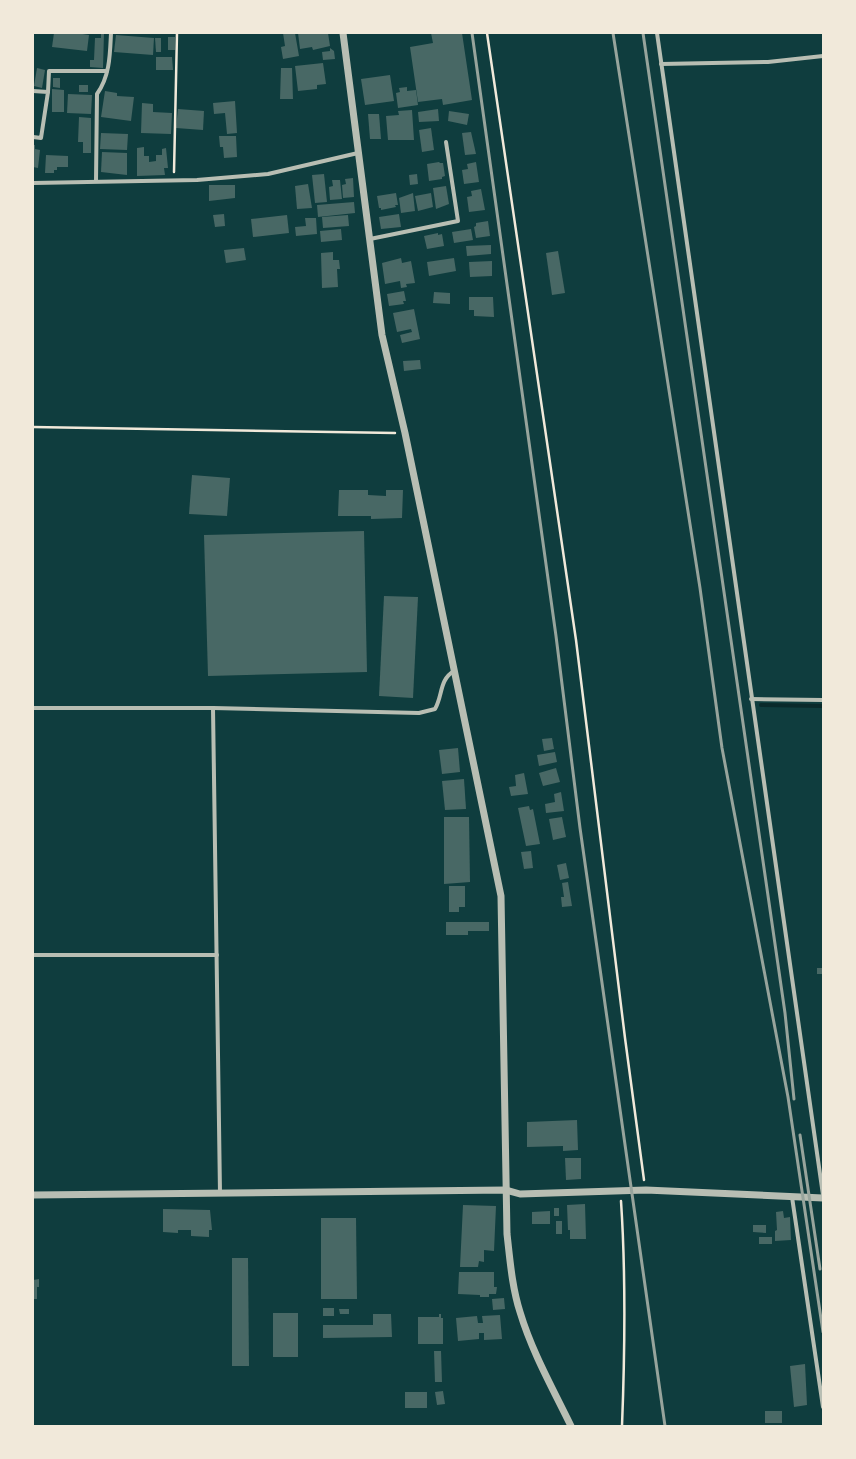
<svg xmlns="http://www.w3.org/2000/svg" width="856" height="1459" font-family="'PT Sans Narrow',sans-serif">
	<style>
		.lines { fill: none; stroke-linecap: round; stroke-linejoin: round }
		.stream { stroke: #0a2a2b; stroke-width: 4 }
		.building { fill: #486865 }
		.path { stroke: #f1e9da; stroke-width: 2.5 }
		.minor { stroke: #b8beb3; stroke-width: 4 }
		.tertiary { stroke: #b8beb3; stroke-width: 7 }
		.rail { stroke: #97a49c; stroke-width: 3 }
	</style>
	<rect width="100%" height="100%" fill="#0f3d3e"/>
	<g class="lines">
		<!-- stream -->
		<polyline class="stream" points="761,705 823,706"/>
	</g>
	<!-- building -->
	<g class="building">
		<polygon points="54,33 76,33 89,35 87,51 52,47"/>
		<polygon points="101,33 104,33 103,68 90,67 90,60 94,60 95,38 101,38"/>
		<polygon points="283,33 295,33 299,56 283,59 281,47 285,46"/>
		<polygon points="298,33 328,33 330,46 313,50 312,47 300,49"/>
		<polygon points="431,33 462,33 472,100 443,105 442,99 418,102 410,47 433,43"/>
		<polygon points="116,35 154,38 153,55 114,52"/>
		<rect x="168" y="37" width="7" height="13"/>
		<polygon points="155,38 161,38 161,52 156,52"/>
		<polygon points="330,48 334,51 335,59 323,60 322,52 330,51"/>
		<polygon points="156,57 172,57 173,70 156,70"/>
		<polygon points="323,63 326,84 317,85 317,89 298,91 295,66"/>
		<polygon points="37,68 45,70 42,88 34,86"/>
		<polygon points="281,68 292,68 293,99 280,99"/>
		<polygon points="390,75 394,101 365,105 361,79"/>
		<polygon points="53,78 60,78 60,88 53,87"/>
		<rect x="79" y="85" width="9" height="7"/>
		<polygon points="407,87 407,91 416,90 418,105 398,108 396,93 400,92 399,88"/>
		<polygon points="52,89 64,90 64,112 52,112"/>
		<polygon points="105,91 117,93 117,96 134,97 131,121 101,117"/>
		<polygon points="68,94 92,95 91,114 67,113"/>
		<polygon points="235,101 237,133 227,134 225,113 214,114 213,103"/>
		<polygon points="142,103 153,104 153,112 172,113 171,134 141,133"/>
		<polygon points="178,109 204,111 203,130 176,128"/>
		<polygon points="438,109 439,121 419,122 418,112"/>
		<polygon points="412,110 414,140 388,140 386,116 399,115 398,111"/>
		<polygon points="449,111 469,114 467,125 448,121"/>
		<polygon points="368,114 379,114 381,139 370,139"/>
		<polygon points="79,117 91,118 91,153 83,153 83,142 78,142"/>
		<polygon points="431,128 434,150 422,152 419,130"/>
		<polygon points="471,132 476,154 465,155 462,133"/>
		<polygon points="101,133 128,134 127,150 100,149"/>
		<polygon points="219,136 236,136 237,157 224,158 223,147 220,147"/>
		<polygon points="33,145 35,145 35,149 40,150 38,168 33,167"/>
		<polygon points="144,147 144,156 149,156 149,162 156,161 156,155 162,155 162,149 166,148 168,168 164,168 165,175 137,176 137,148"/>
		<polygon points="102,152 127,153 127,175 101,172"/>
		<polygon points="46,155 68,156 68,167 57,167 57,170 54,170 54,173 45,173"/>
		<polygon points="439,162 440,163 443,163 445,176 442,177 442,179 429,181 427,164"/>
		<polygon points="476,162 479,182 464,184 462,170 468,169 467,164"/>
		<polygon points="324,174 327,202 315,203 312,175"/>
		<polygon points="417,174 418,184 410,185 409,175"/>
		<polygon points="353,178 354,197 343,198 342,185 346,184 345,179"/>
		<polygon points="332,180 340,180 342,199 330,200 329,187 333,186"/>
		<polygon points="308,184 312,208 297,209 295,186"/>
		<polygon points="209,185 235,185 235,198 209,201"/>
		<polygon points="446,186 449,204 436,209 433,188"/>
		<polygon points="481,189 485,210 469,212 467,197 472,196 471,191"/>
		<polygon points="396,193 398,205 395,205 396,207 381,210 381,208 379,208 377,196"/>
		<polygon points="413,193 415,211 401,213 399,198"/>
		<polygon points="431,193 433,207 418,211 415,196"/>
		<polygon points="354,202 355,213 318,217 317,205"/>
		<polygon points="224,214 225,226 215,227 213,215"/>
		<polygon points="399,214 401,227 381,229 379,217"/>
		<polygon points="287,215 289,233 253,237 251,219"/>
		<polygon points="348,215 349,226 323,228 322,217"/>
		<polygon points="305,218 316,218 317,234 296,236 295,227 306,226"/>
		<polygon points="488,221 490,236 476,238 474,227 476,226 476,223"/>
		<polygon points="341,229 342,240 321,242 320,231"/>
		<polygon points="471,229 473,240 454,243 452,232"/>
		<polygon points="438,233 438,235 442,234 444,246 427,249 424,236"/>
		<polygon points="491,245 491,254 467,256 466,246"/>
		<polygon points="244,248 246,260 226,263 224,250"/>
		<polygon points="558,251 565,293 552,295 546,253"/>
		<polygon points="333,252 333,260 339,260 340,269 337,269 338,287 322,288 321,253"/>
		<polygon points="401,258 402,263 411,261 415,283 406,284 407,287 401,288 400,281 385,284 382,263"/>
		<polygon points="454,258 456,271 429,276 427,262"/>
		<polygon points="492,261 492,276 470,277 469,262"/>
		<polygon points="404,291 406,301 403,301 404,304 389,306 387,294"/>
		<polygon points="434,292 450,293 450,304 433,303"/>
		<polygon points="469,297 493,297 494,317 474,316 474,310 469,310"/>
		<polygon points="414,309 420,339 402,343 400,335 412,332 411,329 397,332 393,313"/>
		<polygon points="420,360 421,369 404,371 403,361"/>
		<polygon points="192,475 230,478 227,516 189,514"/>
		<polygon points="339,490 368,490 368,495 386,496 386,490 403,490 402,518 371,519 371,516 338,516"/>
		<polygon points="364,531 367,672 208,676 204,535"/>
		<polygon points="384,596 418,597 413,698 379,696"/>
		<polygon points="552,738 554,749 544,751 542,739"/>
		<polygon points="458,748 460,772 442,774 439,750"/>
		<polygon points="555,752 557,762 539,766 537,755"/>
		<polygon points="556,768 560,782 543,786 539,773"/>
		<polygon points="524,773 528,794 511,796 509,787 516,786 515,775"/>
		<polygon points="464,779 466,809 445,810 442,781"/>
		<polygon points="561,792 564,811 546,813 545,804 555,802 554,794"/>
		<polygon points="529,806 530,810 533,809 540,844 526,846 518,808"/>
		<polygon points="444,817 469,817 470,882 444,884"/>
		<polygon points="562,817 566,837 553,840 549,819"/>
		<polygon points="531,851 533,868 524,869 521,852"/>
		<polygon points="566,863 569,878 560,880 557,865"/>
		<polygon points="568,882 572,906 562,907 561,897 564,897 562,883"/>
		<polygon points="449,886 465,886 465,907 459,907 459,912 449,912"/>
		<polygon points="446,922 489,922 489,931 468,931 468,935 446,935"/>
		<rect x="817" y="968" width="6" height="6"/>
		<polygon points="577,1120 578,1150 563,1151 563,1146 527,1147 527,1122"/>
		<polygon points="565,1158 581,1158 581,1179 566,1180"/>
		<polygon points="585,1204 586,1239 570,1239 570,1230 568,1230 567,1205"/>
		<polygon points="463,1205 496,1206 494,1251 484,1250 484,1262 479,1261 478,1267 460,1267"/>
		<rect x="554" y="1208" width="5" height="8"/>
		<polygon points="163,1209 210,1210 212,1230 209,1230 209,1237 191,1236 191,1230 178,1230 178,1233 163,1232"/>
		<polygon points="550,1211 550,1224 532,1224 532,1212"/>
		<polygon points="783,1211 784,1218 790,1217 791,1240 775,1241 775,1231 777,1230 776,1212"/>
		<polygon points="321,1218 356,1218 357,1299 321,1299"/>
		<rect x="556" y="1221" width="6" height="13"/>
		<polygon points="753,1225 766,1225 766,1233 753,1232"/>
		<rect x="759" y="1237" width="13" height="7"/>
		<polygon points="232,1258 248,1258 249,1366 232,1366"/>
		<polygon points="459,1272 494,1272 494,1287 497,1287 496,1294 489,1294 489,1297 480,1297 480,1295 458,1294"/>
		<polygon points="39,1279 39,1287 37,1287 37,1299 33,1299 33,1280"/>
		<polygon points="504,1298 505,1309 493,1310 492,1299"/>
		<rect x="323" y="1308" width="11" height="8"/>
		<polygon points="339,1309 349,1309 349,1314 340,1314"/>
		<rect x="273" y="1313" width="25" height="44"/>
		<polygon points="373,1314 391,1314 392,1337 323,1338 323,1325 373,1325"/>
		<polygon points="439,1314 441,1314 441,1318 443,1318 443,1344 418,1344 418,1317 439,1317"/>
		<polygon points="500,1315 502,1339 484,1340 484,1333 479,1333 479,1339 458,1341 456,1318 477,1316 478,1323 483,1323 482,1316"/>
		<polygon points="434,1351 441,1351 442,1382 435,1382"/>
		<polygon points="805,1364 807,1405 794,1407 790,1366"/>
		<polygon points="443,1391 445,1404 437,1405 435,1392"/>
		<rect x="405" y="1392" width="22" height="16"/>
		<rect x="765" y="1411" width="17" height="12"/>
	</g>
	<g class="lines">
		<!-- path -->
		<g class="path">
			<polyline points="487,33 576,640 625,1038 644,1180"/>
			<polyline points="174,172 177,33"/>
			<polyline points="33,427 395,433"/>
			<path d="M 621,1201 C 626,1276 625,1350 622,1426"/>
		</g>
		<!-- minor -->
		<g class="minor">
			<polyline points="657,33 823,1195"/>
			<polyline points="661,64 768,62 823,56"/>
			<polyline points="33,91 48,92 41,138 33,137"/>
			<polyline points="48,92 49,71 107,71"/>
			<path d="M 96,181 L 97,94 C 110,76 110,54 111,33"/>
			<polyline points="33,183 197,180 268,174 358,153"/>
			<polyline points="370,239 458,221 446,142"/>
			<polyline points="751,699 823,700"/>
			<path d="M 33,708 L 213,708 L 419,713 L 435,709 C 443,695 439,680 454,671"/>
			<polyline points="213,708 220,1193"/>
			<polyline points="33,955 217,955"/>
			<polyline points="792,1197 823,1407"/>
		</g>
		<!-- tertiary -->
		<g class="tertiary">
			<path d="M 343,33 L 382,335 L 405,433 L 501,896 L 507,1234 C 510,1260 512,1287 520,1312 C 532,1352 553,1389 571,1426"/>
			<polyline points="33,1195 506,1190 520,1194 646,1190 823,1198"/>
		</g>
		<!-- rail -->
		<g class="rail">
			<polyline points="472,33 556,636 580,828 665,1426"/>
			<polyline points="613,33 700,588 722,748 788,1097 823,1332"/>
			<polyline points="643,33 785,1013 794,1099"/>
			<polyline points="800,1135 820,1269"/>
		</g>
	</g>
	<!-- border -->
	<rect width="856" height="1459" fill="none" stroke="#f1e9da" stroke-width="68"/>
</svg>
